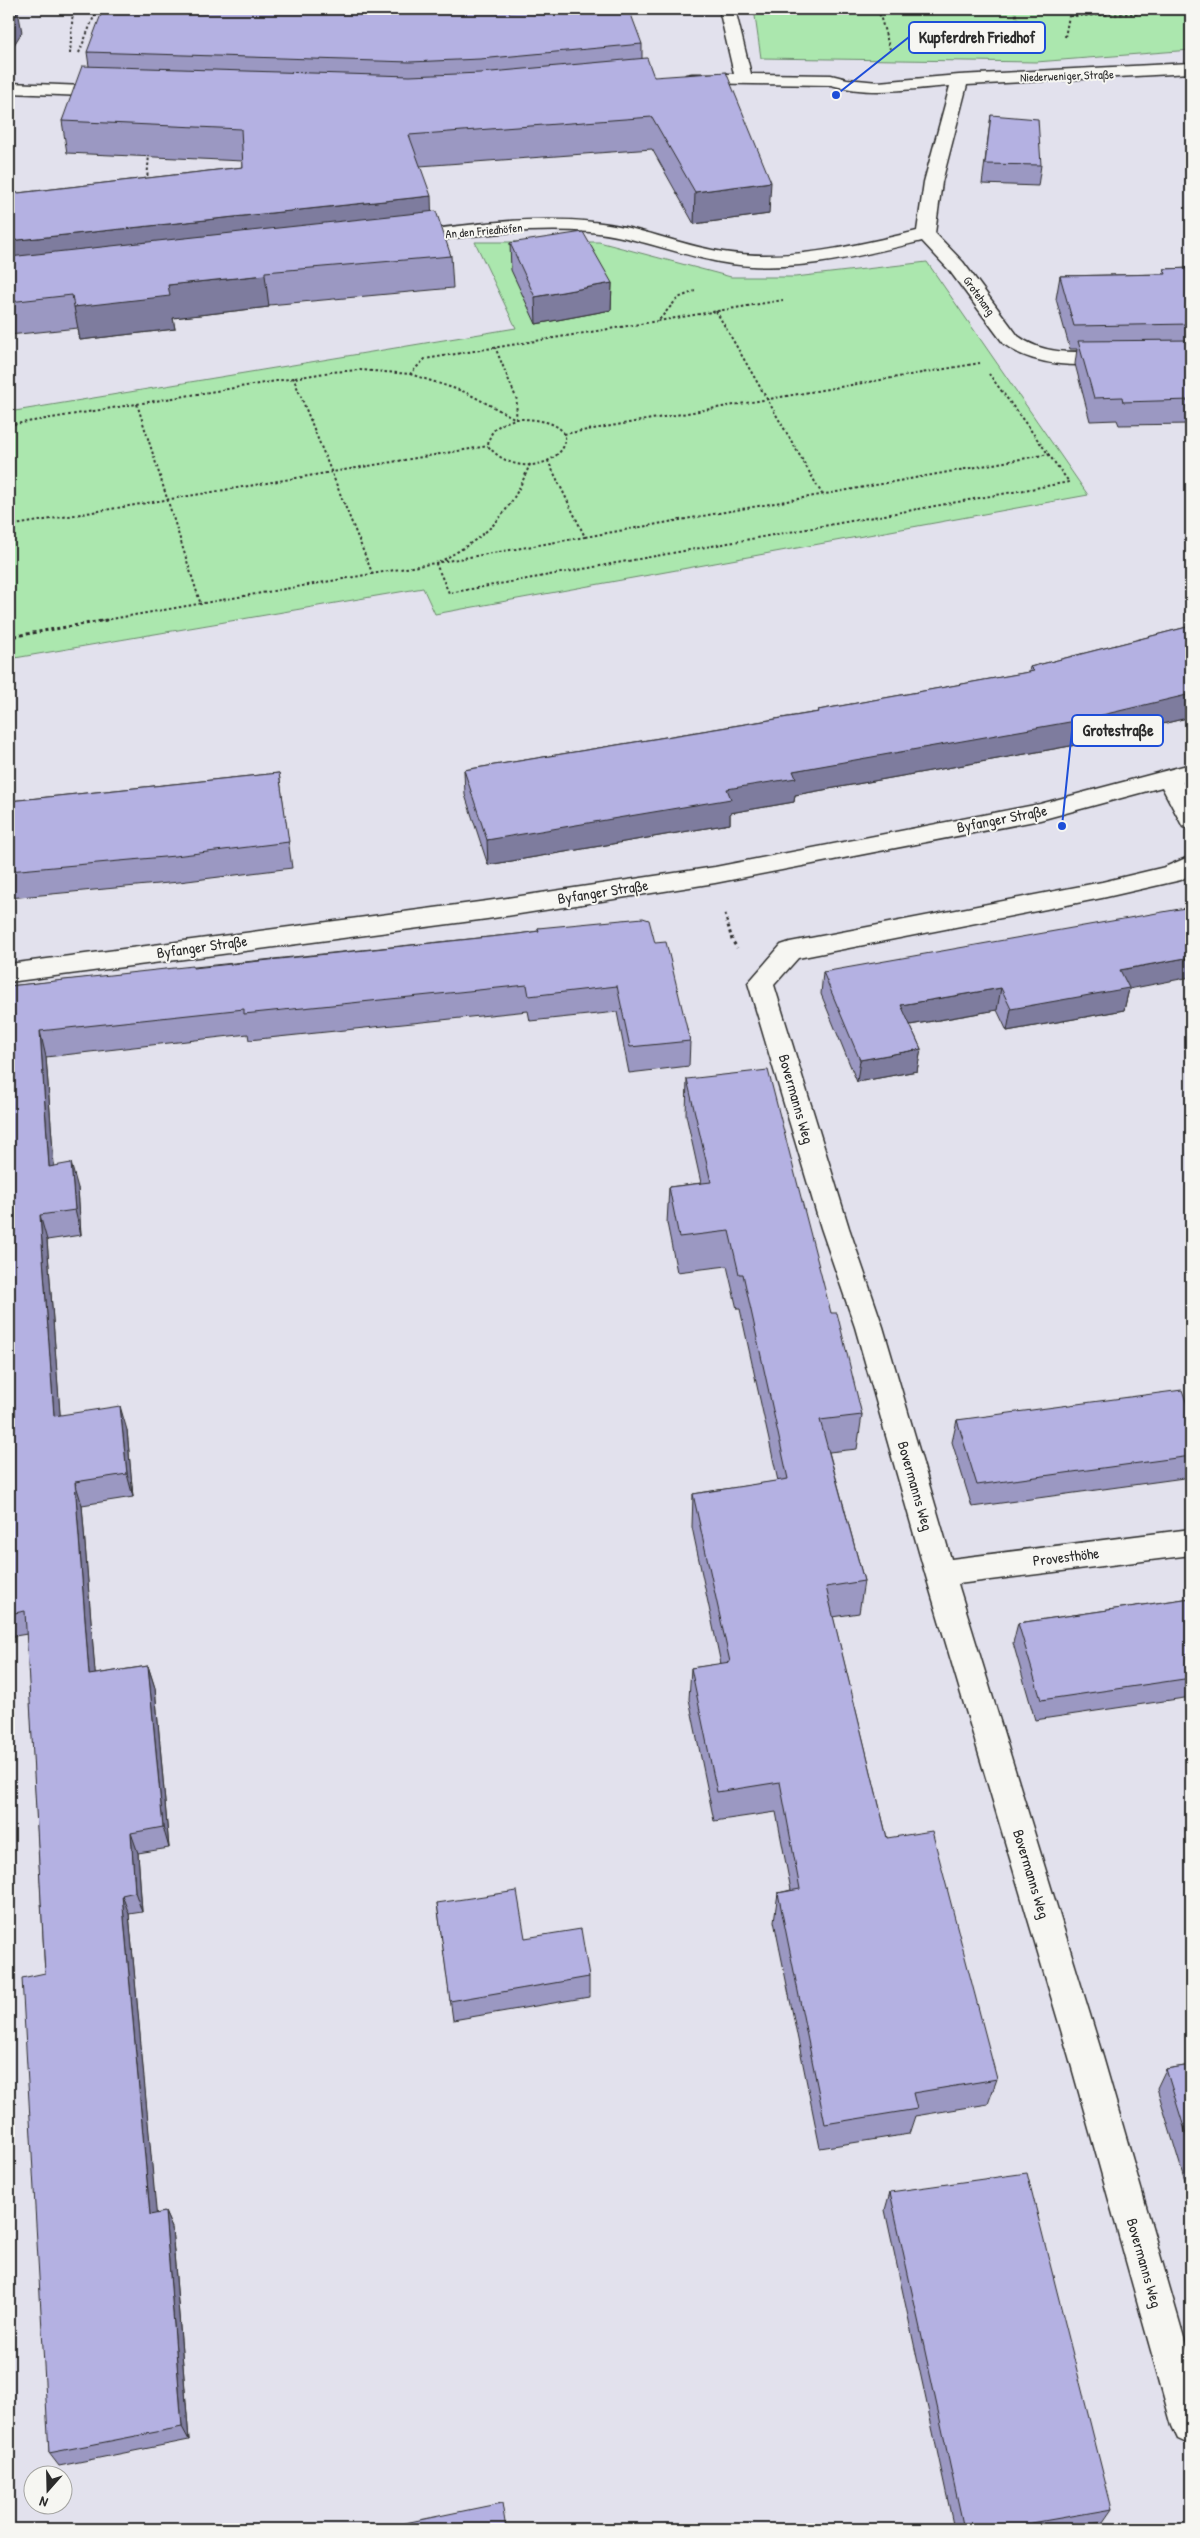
<svg xmlns="http://www.w3.org/2000/svg" width="1200" height="2538" font-family="'Patrick Hand',sans-serif">
	<style>
		.green { fill: #abe7ae; stroke: #6b896c }
		.lines { fill: none; stroke-linecap: round; stroke-linejoin: round }
		.minor-casing { stroke: #2b2b2b; stroke-width: 3 }
		.path-far1 { stroke: #2b2b2b; stroke-width: 2; stroke-dasharray: 2.5 2.5; stroke-linecap: butt }
		.path { stroke: #2b2b2b; stroke-width: 3; stroke-dasharray: 3 3; stroke-linecap: butt }
		.minor { fill: #f6f6f2; fill-rule: evenodd }
		.wall { fill: #9b98c2; stroke: #2b2b2b }
		.shaded-wall { fill: #7e7c9e; stroke: #2b2b2b }
		.building { fill: #b4b1e2; stroke: #2b2b2b }
		.labels { text-anchor: middle; stroke-width: 4; stroke-linejoin: round; paint-order: stroke }
		.far-street-label { font-size: 12px; fill: #2b2b2b; stroke: #f6f6f2 }
		.street-label { font-size: 15px; fill: #2b2b2b; stroke: #f6f6f2 }
		.leader { fill: none; stroke: #1d4ed8; stroke-width: 2 }
		.callout-dot { fill: #1d4ed8; stroke: #f6f6f2; stroke-width: 2 }
		.callout { fill: #f6f6f2; stroke: #1d4ed8; stroke-width: 2 }
		.callout-label { font-size: 16px; text-anchor: middle; font-weight: bold; fill: #2b2b2b }
	</style>
	<rect width="100%" height="100%" fill="#e2e1ed"/>
	<filter id="ink" filterUnits="userSpaceOnUse"><feTurbulence type="fractalNoise" baseFrequency=".02" numOctaves="2"/><feDisplacementMap in="SourceGraphic" scale="10" xChannelSelector="R" yChannelSelector="G"/><feConvolveMatrix kernelMatrix="1 2 1 2 8 2 1 2 1" color-interpolation-filters="sRGB"/></filter>
	<g filter="url(#ink)">
		<!-- green -->
		<g class="green">
			<polygon points="754,9 1191,9 1191,50 1036,62 761,58"/>
			<polygon points="475,242 599,242 731,277 795,277 927,262 1088,495 435,614 423,588 9,659 9,412 516,328"/>
		</g>
		<g class="lines">
			<!-- minor casing -->
			<g class="minor-casing">
				<g id="minor">
					<path d="M 719,9 L 735,9 L 751,74 L 831,75 L 847,79 L 878,82 L 959,75 L 1191,63 L 1191,73 L 967,85 L 942,182 L 935,233 L 963,262 L 1018,336 C 1046,357 1079,352 1113,350 L 1120,352 L 1123,356 L 1120,360 C 1084,369 1034,367 1004,344 L 949,270 L 922,241 C 856,257 787,275 719,262 C 676,254 634,236 590,232 C 529,227 468,236 408,244 L 401,242 L 399,238 L 401,234 L 408,232 C 469,225 532,215 593,222 C 638,226 679,245 723,252 C 789,262 853,246 917,231 L 924,182 L 950,86 C 909,89 871,96 831,85 L 686,83 L 683,79 L 686,75 L 692,74 L 734,74 Z"/>
					<polygon points="9,83 110,87 116,88 119,92 116,96 110,97 9,93"/>
					<polygon points="1191,764 1191,780 1183,782 1191,799 1191,829 1183,827 1162,787 1040,820 715,883 487,919 9,982 9,964 487,901 715,867 1040,804"/>
					<polygon points="1191,856 1191,874 1181,880 1102,898 798,958 774,985 849,1228 883,1327 951,1559 1191,1529 1191,1555 958,1584 1103,2057 1191,2362 1191,2445 1178,2439 1172,2426 1069,2057 925,1573 855,1327 821,1228 748,983 781,945 790,942 1102,882 1165,867"/>
				</g>
			</g>
			<!-- path-far1 -->
			<g class="path-far1">
				<polyline points="878,9 890,49"/>
				<polyline points="1014,9 1024,39"/>
				<polyline points="1070,16 1191,12"/>
				<polyline points="1065,37 1069,16 1077,9"/>
				<polyline points="79,53 97,9"/>
				<polyline points="70,54 73,9"/>
				<polyline points="147,181 149,154"/>
				<polyline points="716,311 822,494"/>
				<polyline points="658,321 783,300"/>
				<polyline points="410,374 465,392 516,419 517,400 495,347"/>
				<polyline points="293,377 373,575"/>
				<polyline points="137,404 201,605"/>
				<path d="M 516,419 C 619,418 536,502 488,446 C 489,429 501,423 516,419 Z"/>
				<polyline points="9,425 331,372 360,370 410,374 425,359 658,321 678,298 695,291"/>
				<polyline points="564,434 980,363"/>
				<path d="M 530,464 C 507,520 488,535 436,564 L 449,593 L 1069,482 L 989,374"/>
				<polyline points="9,526 488,446"/>
				<polyline points="585,537 1049,454"/>
				<polyline points="100,621 585,537 548,461"/>
			</g>
			<!-- path -->
			<g class="path">
				<polyline points="9,637 107,620"/>
				<polyline points="725,914 732,940 737,948"/>
			</g>
			<!-- minor -->
			<use href="#minor" class="minor"/>
		</g>
		<!-- wall -->
		<g class="wall">
			<polygon points="509,12 642,44 642,58 654,77 769,214 694,224 652,149 420,166 431,211 451,256 453,288 269,305 269,307 173,318 175,329 80,340 78,328 9,335 9,194 243,167 243,161 67,153 62,121 89,66 87,52"/>
			<polygon points="991,115 1041,165 1038,186 982,184"/>
			<polygon points="510,243 612,283 611,310 536,324 511,270"/>
			<polygon points="1191,268 1191,424 1119,425 1117,420 1090,421 1075,364 1077,349 1070,349 1056,299 1060,276 1163,274 1164,269"/>
			<polygon points="1191,626 1191,717 1076,745 795,795 794,802 730,813 730,824 488,865 465,795 464,770 818,712 818,710 1029,672 1030,667"/>
			<polygon points="279,773 292,868 179,882 9,898 9,801"/>
			<polygon points="538,928 655,943 690,1041 689,1066 629,1073 617,1012 530,1021 528,1011 249,1040 248,1034 46,1057 54,1166 78,1188 81,1235 47,1240 60,1415 127,1430 133,1497 82,1505 95,1674 148,1666 155,1688 169,1848 138,1853 142,1912 129,1914 156,2214 165,2212 172,2228 189,2440 59,2466 49,2453 45,1973 27,1634 9,1637 9,986 518,934 538,931"/>
			<polygon points="823,972 1129,989 1124,1010 1007,1031 997,1010 910,1025 921,1049 917,1071 857,1082 821,994"/>
			<polygon points="687,1079 831,1313 862,1415 857,1449 829,1452 864,1581 859,1613 833,1617 887,1838 997,2079 988,2104 915,2116 909,2134 820,2148 774,1921 778,1893 791,1890 776,1812 714,1821 689,1699 691,1668 721,1664 692,1527 693,1494 778,1481 740,1309 737,1309 727,1266 677,1272 667,1223 669,1187 701,1183 686,1115"/>
			<polygon points="1188,1407 1191,1407 1191,1477 972,1507 952,1442 957,1420"/>
			<polygon points="1191,1598 1191,1697 1035,1720 1013,1643 1018,1623"/>
			<polygon points="437,1903 525,1938 589,1977 589,1997 453,2020"/>
			<polygon points="1191,2065 1191,2201 1157,2088 1166,2069"/>
			<polygon points="890,2192 1112,2509 1103,2522 1059,2529 954,2529 885,2210"/>
		</g>
		<!-- shaded-wall -->
		<g class="shaded-wall">
			<polygon points="18,11 22,32 9,53 9,26"/>
			<polygon points="771,182 769,214 694,224 695,192"/>
			<polygon points="431,196 432,228 9,275 9,241"/>
			<polygon points="265,275 269,307 173,318 175,329 80,340 74,307 168,285"/>
			<polygon points="612,283 611,310 536,324 535,297"/>
			<polygon points="1191,694 1191,717 1076,745 795,795 794,802 730,813 730,824 488,865 487,840 727,789 793,771"/>
			<polygon points="1191,957 1191,977 1129,989 1124,1010 1007,1031 1011,1009 1120,970"/>
			<polygon points="1001,988 997,1010 898,1027 901,1005"/>
			<polygon points="40,1031 46,1057 56,1192 49,1167"/>
			<polygon points="921,1049 917,1071 857,1082 860,1060"/>
			<polygon points="71,1163 78,1188 81,1235 75,1210"/>
			<polygon points="40,1215 47,1240 62,1439 54,1416"/>
			<polygon points="120,1406 127,1430 133,1497 127,1474"/>
			<polygon points="75,1482 82,1505 97,1697 89,1675"/>
			<polygon points="148,1666 155,1688 169,1848 163,1827"/>
			<polygon points="131,1833 138,1853 142,1912 135,1892"/>
			<polygon points="122,1895 129,1914 158,2231 150,2215"/>
			<polygon points="165,2212 172,2228 189,2440 182,2427"/>
		</g>
		<!-- building -->
		<g class="building">
			<polygon points="103,9 509,9 509,12 556,9 629,9 642,44 480,59 410,62 87,52"/>
			<polygon points="9,11 18,11 9,26"/>
			<polygon points="647,58 654,77 726,72 771,182 695,192 652,117 409,135 431,196 9,241 9,194 243,167 241,129 62,121 82,66 410,76 480,73"/>
			<polygon points="991,115 1038,119 1041,165 985,164"/>
			<polygon points="436,211 451,256 265,272 265,275 168,285 170,296 74,307 72,295 9,302 9,257"/>
			<polygon points="583,232 612,283 535,297 510,243"/>
			<polygon points="1191,268 1191,324 1074,326 1060,276 1166,274 1164,269"/>
			<polygon points="1191,340 1191,400 1123,402 1122,397 1094,398 1078,341"/>
			<polygon points="1191,626 1191,694 1081,720 793,771 796,778 727,789 731,799 487,840 464,770 819,712 818,710 1034,671 1030,667"/>
			<polygon points="279,773 289,842 175,856 9,871 9,801"/>
			<polygon points="1191,907 1191,957 1120,970 1129,988 1011,1009 1001,988 901,1005 921,1049 860,1060 823,972"/>
			<polygon points="643,918 649,920 655,943 666,942 690,1041 630,1047 617,986 529,996 527,985 244,1014 244,1009 40,1031 49,1167 71,1163 75,1210 40,1215 54,1416 120,1406 127,1474 75,1482 89,1675 148,1666 163,1827 131,1833 135,1892 122,1895 150,2215 165,2212 182,2427 49,2453 22,1978 45,1973 25,1611 9,1614 9,986 193,966 193,968 518,934 539,931 538,928"/>
			<polygon points="768,1070 831,1313 837,1313 862,1415 820,1420 864,1581 826,1587 887,1838 932,1831 997,2079 913,2093 917,2109 825,2124 778,1893 800,1889 780,1782 717,1792 691,1668 730,1662 693,1494 788,1479 743,1274 739,1274 729,1231 679,1237 669,1187 711,1182 687,1079"/>
			<polygon points="1182,1390 1188,1407 1191,1407 1191,1456 977,1485 957,1420"/>
			<polygon points="1191,1598 1191,1678 1041,1700 1018,1623"/>
			<polygon points="517,1891 525,1938 581,1929 589,1977 450,2001 437,1903"/>
			<polygon points="1191,2065 1191,2150 1166,2069"/>
			<polygon points="1027,2173 1112,2509 1026,2524 1027,2529 964,2529 890,2192"/>
			<polygon points="502,2503 506,2529 376,2529"/>
		</g>
	</g>
	<g class="labels">
		<!-- far-street labels -->
		<g class="far-street-label">
			<text transform="translate(1067 76) rotate(-2)" y="4">Niederweniger Straße</text>
			<text transform="translate(484 231) rotate(-5)" y="4">An den Friedhöfen</text>
			<text transform="translate(979 296) rotate(54)" y="4">Grotehang</text>
		</g>
		<!-- street labels -->
		<g class="street-label">
			<text transform="translate(1002 819) rotate(-11)" y="5">Byfanger Straße</text>
			<text transform="translate(603 892) rotate(-9)" y="5">Byfanger Straße</text>
			<text transform="translate(202 947) rotate(-8)" y="5">Byfanger Straße</text>
			<text transform="translate(796 1099) rotate(74)" y="5">Bovermanns Weg</text>
			<text transform="translate(915 1486) rotate(74)" y="5">Bovermanns Weg</text>
			<text transform="translate(1066 1557) rotate(-7)" y="5">Provesthöhe</text>
			<text transform="translate(1031 1874) rotate(73)" y="5">Bovermanns Weg</text>
			<text transform="translate(1144 2263) rotate(74)" y="5">Bovermanns Weg</text>
		</g>
	</g>
	<!-- callouts -->
	<path class="leader" d="M836 95L909 37M1062 826L1072 730"/>
	<g class="callout-dot">
		<circle cx="836" cy="95" r="5"/>
		<circle cx="1062" cy="826" r="5"/>
	</g>
	<g class="callout">
		<rect x="909" y="22" width="136" height="31" rx="5"/>
		<rect x="1072" y="715" width="91" height="31" rx="5"/>
	</g>
	<g class="callout-label">
		<text x="977" y="43">Kupferdreh Friedhof</text>
		<text x="1118" y="736">Grotestraße</text>
	</g>
	<!-- margin -->
	<rect width="1200" height="2538" fill="none" stroke="#f6f6f2" stroke-width="30"/>
	<rect x="15" y="15" width="1170" height="2508" fill="none" stroke="#2b2b2b" stroke-width="2" filter="url(#ink)"/>
	<!-- north arrow -->
	<g transform="translate(48 2490) rotate(200)"><circle r="24" fill="#f6f6f2" stroke="#a5a5a2"/>
	<path d="M0-4L9 19L0 12L-9 19Z" fill="#2b2b2b"/>
	<text y="-8" font-size="14" font-weight="bold" text-anchor="middle" fill="#2b2b2b">N</text>
	</g>
</svg>
